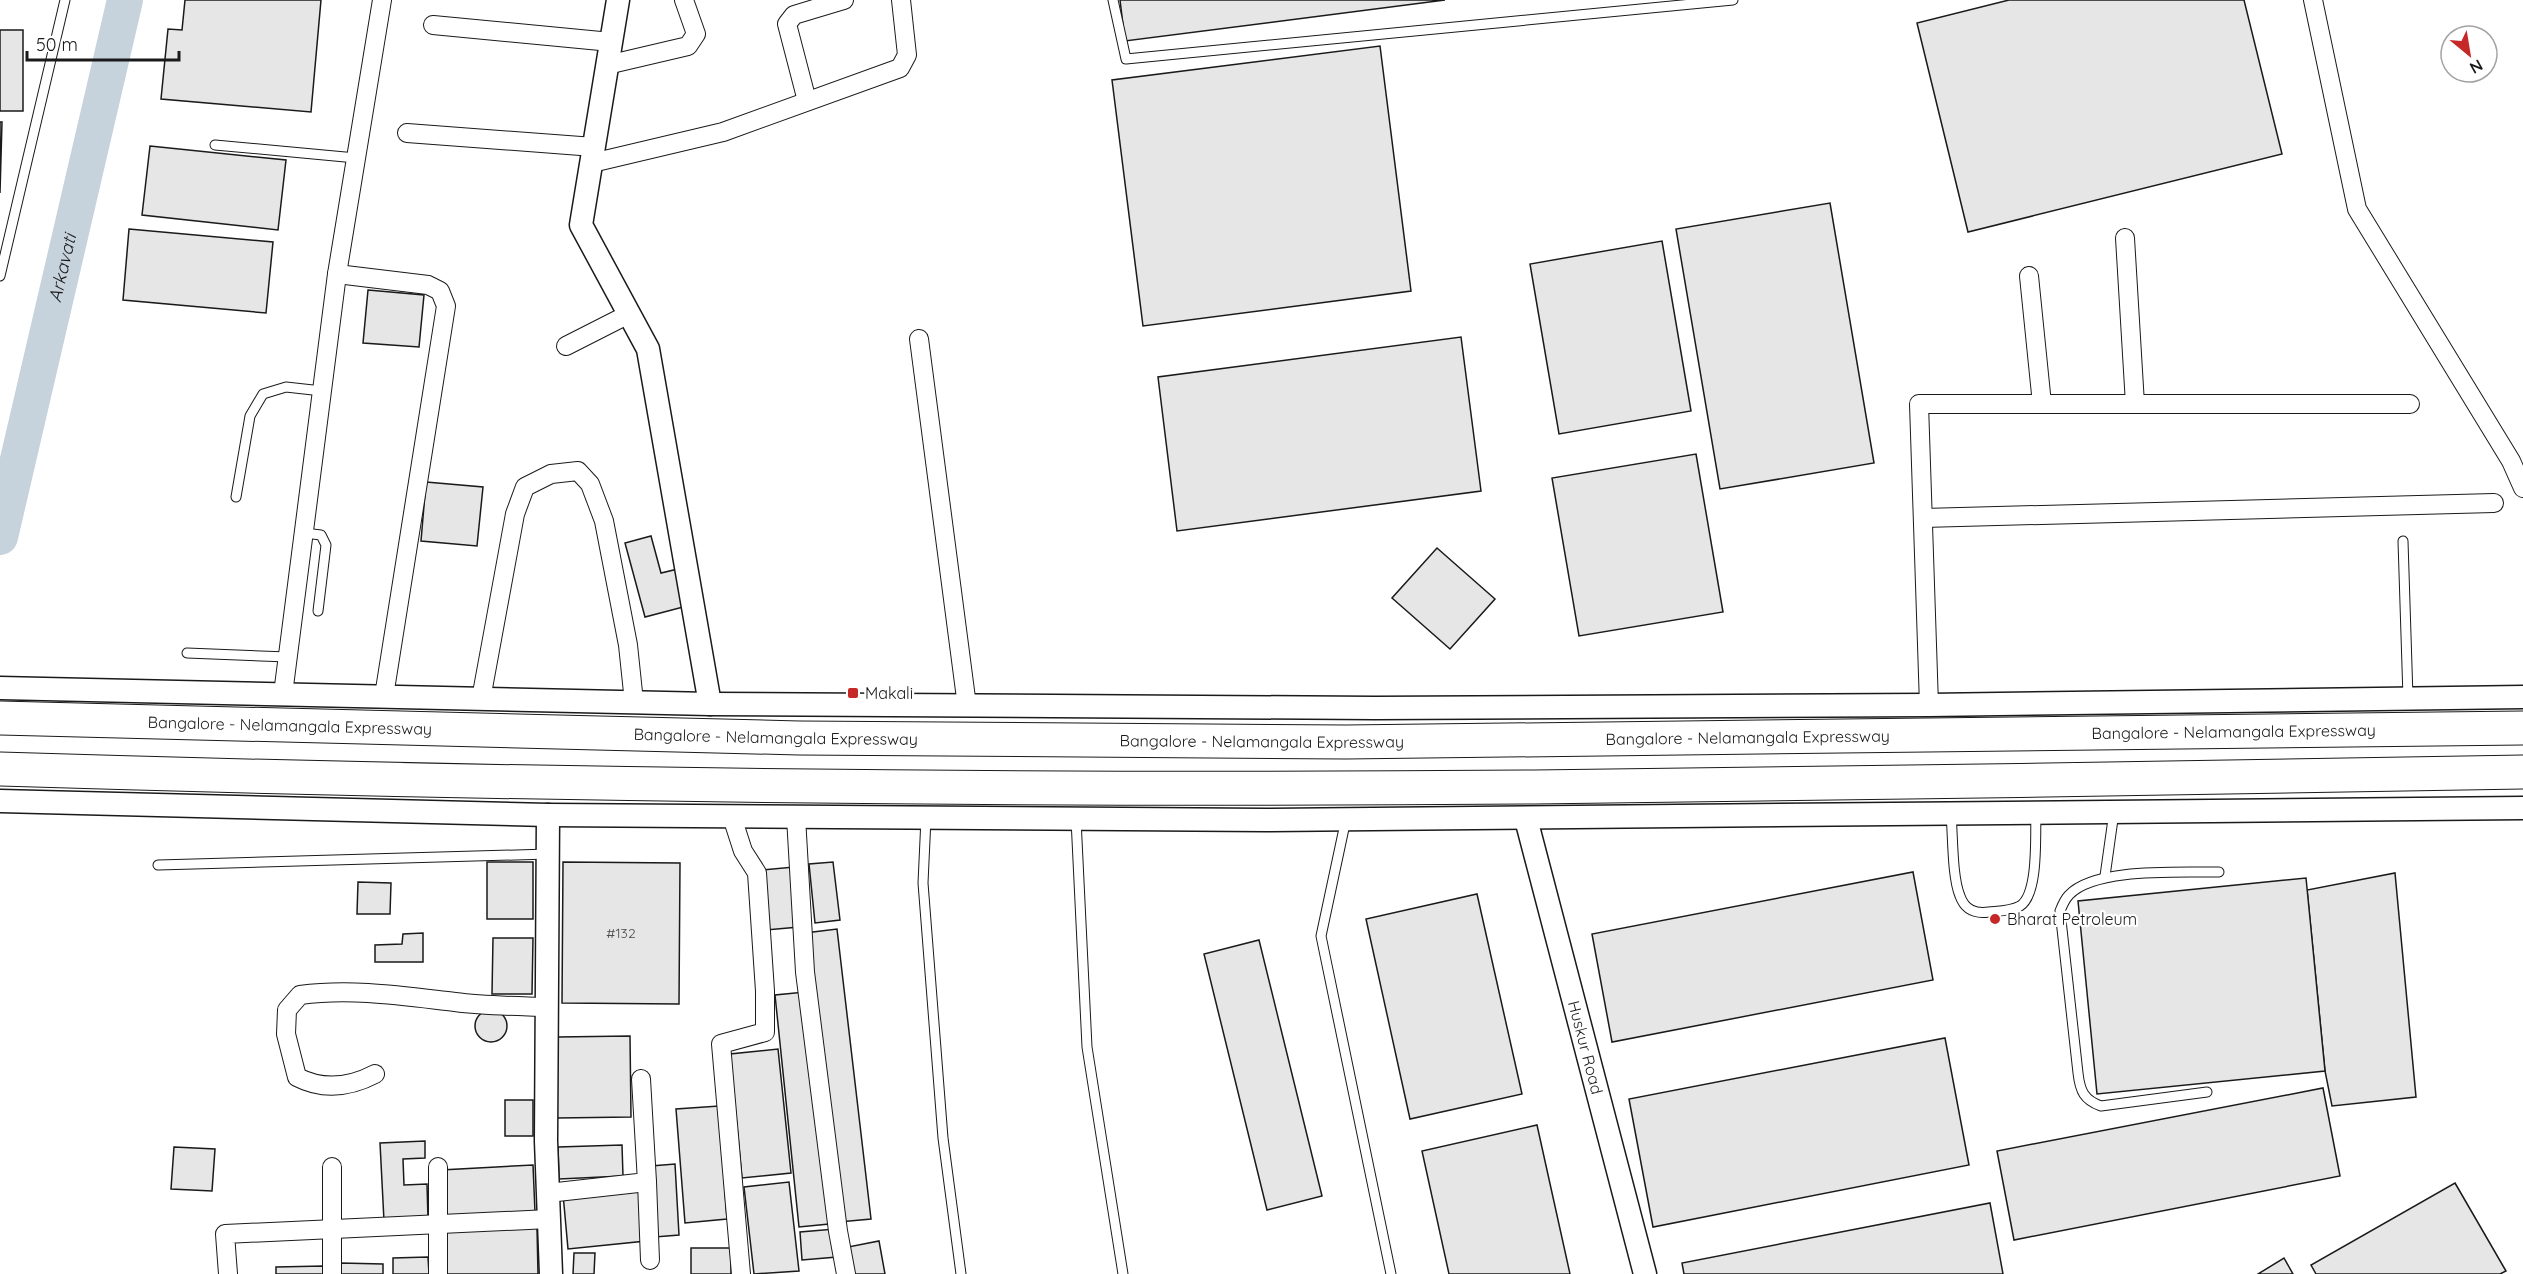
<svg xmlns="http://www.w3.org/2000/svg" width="2523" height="1274" font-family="Quicksand,sans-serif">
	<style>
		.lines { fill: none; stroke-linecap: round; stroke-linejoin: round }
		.river { stroke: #c6d2dc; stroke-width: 36 }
		.building { fill: #e6e6e6; stroke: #1a1a1a; stroke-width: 1.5 }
		.service-casing { stroke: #1a1a1a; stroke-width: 11 }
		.minor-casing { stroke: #1a1a1a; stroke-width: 20 }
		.tertiary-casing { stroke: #1a1a1a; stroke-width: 25 }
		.motorway-casing { stroke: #1a1a1a; stroke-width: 35 }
		.service { stroke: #fff; stroke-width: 9 }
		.minor { stroke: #fff; stroke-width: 18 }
		.tertiary { stroke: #fff; stroke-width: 22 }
		.motorway { stroke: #fff; stroke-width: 33 }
		.poi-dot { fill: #c62828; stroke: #fff; stroke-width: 2 }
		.labels { text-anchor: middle; stroke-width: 4.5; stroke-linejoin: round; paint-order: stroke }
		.number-label { font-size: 14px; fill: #4d4d4d }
		.poi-label { font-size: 16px; fill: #1a1a1a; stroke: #fff; text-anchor: start }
		.street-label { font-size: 16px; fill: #1a1a1a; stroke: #fff }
		.water-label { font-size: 18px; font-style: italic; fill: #1a1a1a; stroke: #fff }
	</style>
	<rect width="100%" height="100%" fill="#fff"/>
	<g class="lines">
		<!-- river -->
		<path class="river" id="s1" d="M 0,537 L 125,0"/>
	</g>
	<!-- building -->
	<g class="building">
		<polygon points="185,0 321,0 311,112 161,99 168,29 182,30"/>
		<polygon points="1120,0 1445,0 1125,41"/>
		<polygon points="2009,0 2244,0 2282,154 1968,232 1917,23"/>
		<rect x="0" y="30" width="23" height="81"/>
		<polygon points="1380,46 1411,291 1143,326 1112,80"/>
		<polygon points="0,122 2,122 0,193"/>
		<polygon points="150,146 286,160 278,230 142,215"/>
		<polygon points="1830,203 1874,463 1720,489 1676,229"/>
		<polygon points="129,229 273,242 266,313 123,300"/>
		<polygon points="1662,241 1691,411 1559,434 1530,264"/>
		<polygon points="368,290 424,295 419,347 363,343"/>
		<polygon points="1461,337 1481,491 1177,531 1158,377"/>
		<polygon points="1696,454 1723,612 1579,636 1552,478"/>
		<polygon points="426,482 483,487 477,546 421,541"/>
		<polygon points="651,536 661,573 678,569 687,606 645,617 625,543"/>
		<polygon points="1437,548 1495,599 1450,649 1392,598"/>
		<rect x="487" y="862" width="46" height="57"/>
		<polygon points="563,862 680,863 679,1004 562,1003"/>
		<polygon points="833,862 840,920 815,923 809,864"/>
		<polygon points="794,867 799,927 766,930 761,870"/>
		<polygon points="1913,872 1933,980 1612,1042 1592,934"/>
		<polygon points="2395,873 2416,1097 2332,1106 2325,1071 2307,890"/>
		<polygon points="2306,878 2325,1071 2097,1094 2078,901"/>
		<polygon points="358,882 391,883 390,914 357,914"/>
		<polygon points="1477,894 1522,1094 1410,1119 1366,919"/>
		<polygon points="837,929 871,1219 839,1222 805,933"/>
		<polygon points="423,933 423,962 375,962 375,945 402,944 403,934"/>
		<polygon points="493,938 533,938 532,994 492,994"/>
		<polygon points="1259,940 1322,1196 1267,1210 1204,954"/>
		<polygon points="805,992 829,1224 799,1227 775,995"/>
		<circle cx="491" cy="1026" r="16"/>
		<polygon points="630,1036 631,1117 557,1118 557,1037"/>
		<polygon points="1945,1038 1969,1165 1653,1227 1629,1099"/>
		<polygon points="778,1049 791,1173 742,1178 730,1054"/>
		<polygon points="2323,1088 2340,1176 2014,1240 1997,1151"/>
		<rect x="505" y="1100" width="28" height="36"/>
		<polygon points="719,1106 727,1219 685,1223 676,1109"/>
		<polygon points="1537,1125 1570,1274 1449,1274 1422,1151"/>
		<polygon points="425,1141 425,1158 403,1159 404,1185 427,1184 428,1219 384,1221 380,1143"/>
		<polygon points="622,1145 623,1176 559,1179 558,1147"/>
		<polygon points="174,1147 215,1149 212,1191 171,1189"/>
		<polygon points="675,1164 679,1235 655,1237 651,1166"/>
		<polygon points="533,1165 535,1212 444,1217 441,1170"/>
		<polygon points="789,1182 799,1271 754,1274 744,1187"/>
		<polygon points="2455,1183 2506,1271 2500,1274 2316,1274 2311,1265"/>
		<polygon points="641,1187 646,1241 568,1249 563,1194"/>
		<polygon points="1990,1203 2003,1274 1684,1274 1682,1263"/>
		<polygon points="537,1228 538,1274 445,1274 444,1231"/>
		<polygon points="835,1229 837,1257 802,1260 800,1232"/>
		<polygon points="879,1241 885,1274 853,1274 848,1247"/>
		<rect x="691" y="1248" width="40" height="26"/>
		<polygon points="574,1253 595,1253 594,1274 573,1274"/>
		<polygon points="428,1257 429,1274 393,1274 393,1258"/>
		<polygon points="2284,1258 2293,1274 2258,1274"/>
		<polygon points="340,1263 383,1264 383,1274 340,1274"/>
		<polygon points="323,1266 323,1274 276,1274 276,1267"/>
	</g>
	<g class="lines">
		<!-- service casing -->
		<g class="service-casing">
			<g id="service">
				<polyline points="1113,0 1126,59 1733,0"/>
				<polyline points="215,145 356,158"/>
				<polyline points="0,276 65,0"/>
				<polyline points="236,497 250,416 263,394 286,387 322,391"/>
				<polyline points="304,533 321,535 326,545 318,611"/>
				<polyline points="2403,541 2408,698"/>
				<polyline points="187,653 288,657"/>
				<path d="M 1951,814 C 1953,836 1952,877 1960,896 C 1965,910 1975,914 1989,912 C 1999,911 2011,911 2020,906 C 2039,894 2035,835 2036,813"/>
				<polyline points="926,818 923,883 943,1138 961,1274"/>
				<polyline points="1076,819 1087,1047 1123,1274"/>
				<polyline points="1346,819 1321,936 1391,1274"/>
				<polyline points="158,865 548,854"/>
				<polyline points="2105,876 2114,812"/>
				<path d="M 2207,1092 L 2101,1106 C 2084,1100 2080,1091 2078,1073 L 2060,911 C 2062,906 2065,899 2069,895 C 2095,867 2181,873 2219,872"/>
			</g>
		</g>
		<!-- minor casing -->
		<g class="minor-casing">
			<g id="minor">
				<polyline points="2313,0 2357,209 2511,461 2523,488"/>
				<polyline points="433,25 611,42"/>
				<polyline points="607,65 688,46 696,34 684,0"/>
				<polyline points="807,101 787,24 794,15 844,0"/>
				<polyline points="407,133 594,147"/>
				<polyline points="592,163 723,132 900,68 907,55 901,0"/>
				<polyline points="2125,238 2135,404"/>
				<polyline points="337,274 428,285 440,291 446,306 384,696"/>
				<polyline points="2029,276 2042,404"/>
				<polyline points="919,339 967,706"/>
				<polyline points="566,346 629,314"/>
				<polyline points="1923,518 2494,503"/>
				<polyline points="283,694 337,274 382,0"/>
				<polyline points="481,699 515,514 525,487 551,474 578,471 590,484 604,521 628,645 634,702"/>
				<polyline points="1929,705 1919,404 2410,404"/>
				<polyline points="732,817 743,851 757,873 765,991 765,1032 721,1044 741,1274"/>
				<polyline points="796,817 805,972 838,1231 846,1274"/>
				<path d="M 375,1074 C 350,1087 324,1091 297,1077 L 286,1034 L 287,1010 L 300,995 C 352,988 403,996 455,1002 C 485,1006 516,1006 547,1007"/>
				<polyline points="438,1167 438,1274"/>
				<polyline points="647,1182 650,1260"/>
				<polyline points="548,1193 647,1182 641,1079"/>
				<polyline points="228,1274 225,1234 549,1219"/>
				<polyline points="332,1274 332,1167"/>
			</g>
		</g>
		<!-- tertiary casing -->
		<g class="tertiary-casing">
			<g id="tertiary">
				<polyline points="618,0 581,225 648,349 710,704"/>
				<polyline points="0,688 710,704 1375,708 1929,705 2523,697"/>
				<polyline points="0,801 548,815 1266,820 2523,808"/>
				<polyline points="548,815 546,1141 551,1274"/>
				<path id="s2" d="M 1526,819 L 1645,1274"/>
			</g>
		</g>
		<!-- motorway casing -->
		<g class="motorway-casing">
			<g id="motorway">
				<path id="s3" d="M 0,718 L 799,738 L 1346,742 L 2523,728"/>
				<path d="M 0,769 C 511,785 1023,791 1534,787 C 1864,784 2193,777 2523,772"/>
			</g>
		</g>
		<!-- service -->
		<use href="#service" class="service"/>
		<!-- minor -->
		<use href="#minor" class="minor"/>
		<!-- tertiary -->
		<use href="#tertiary" class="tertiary"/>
		<!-- motorway -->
		<use href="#motorway" class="motorway"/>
	</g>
	<!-- markers -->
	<g class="poi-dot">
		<rect x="847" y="687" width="12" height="12" rx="3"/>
		<circle cx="1995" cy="919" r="6"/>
	</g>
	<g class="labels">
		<!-- number labels -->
		<g class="number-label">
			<text x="621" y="938">#132</text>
		</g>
		<!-- poi labels -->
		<g class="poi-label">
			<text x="865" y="699">Makali</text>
			<text x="2007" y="925">Bharat Petroleum</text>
		</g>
		<!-- street labels -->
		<g class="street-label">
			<text dy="6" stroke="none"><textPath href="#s3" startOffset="290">Bangalore - Nelamangala Expressway</textPath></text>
			<text dy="6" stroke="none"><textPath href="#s3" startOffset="2234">Bangalore - Nelamangala Expressway</textPath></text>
			<text dy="6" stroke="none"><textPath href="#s3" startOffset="776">Bangalore - Nelamangala Expressway</textPath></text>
			<text dy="6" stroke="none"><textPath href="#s3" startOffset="1748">Bangalore - Nelamangala Expressway</textPath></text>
			<text dy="6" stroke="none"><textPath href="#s3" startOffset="1262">Bangalore - Nelamangala Expressway</textPath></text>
			<text dy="6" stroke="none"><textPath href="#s2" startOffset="236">Huskur Road</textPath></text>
		</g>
		<!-- water labels -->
		<g class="water-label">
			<text dy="6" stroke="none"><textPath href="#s1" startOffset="276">Arkavati</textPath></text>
		</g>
	</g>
	<!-- north arrow -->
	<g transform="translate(2469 54) rotate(150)"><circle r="28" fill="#ffffff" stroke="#a3a3a3" stroke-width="1.5"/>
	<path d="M0-4.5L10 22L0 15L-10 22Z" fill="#c62828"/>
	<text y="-9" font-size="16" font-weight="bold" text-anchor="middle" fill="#1a1a1a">N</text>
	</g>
	<!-- scale -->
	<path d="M27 51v9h152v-9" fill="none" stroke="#1a1a1a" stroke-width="3"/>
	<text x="36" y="51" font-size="18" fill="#1a1a1a" stroke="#ffffff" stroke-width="4.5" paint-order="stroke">50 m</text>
</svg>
